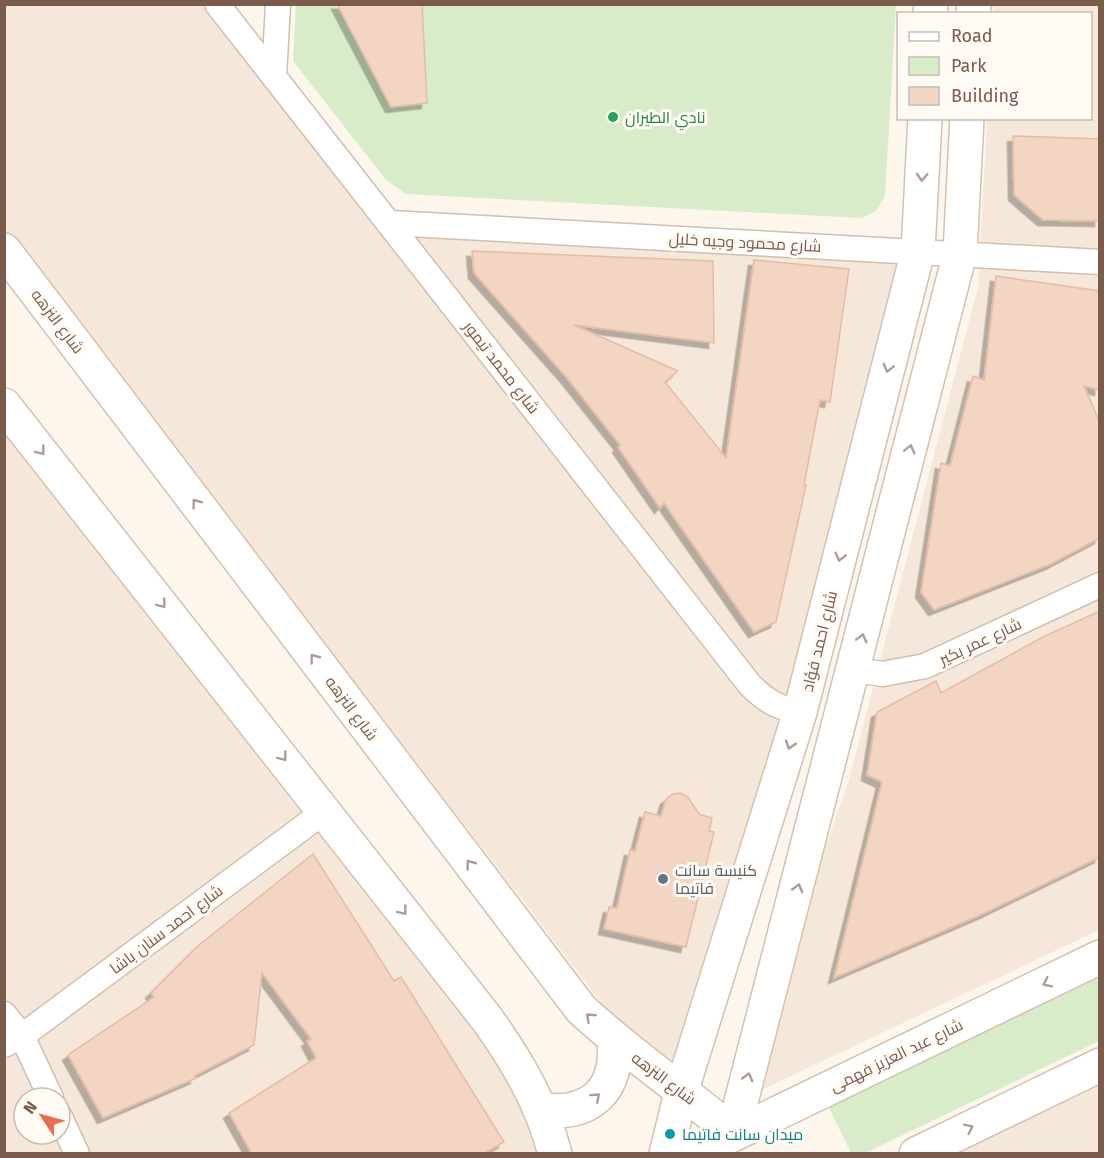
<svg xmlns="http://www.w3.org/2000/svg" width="1104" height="1158" font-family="'Fira Sans',Cairo,sans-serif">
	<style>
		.residential { fill: #f5e8da; fill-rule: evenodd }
		.green { fill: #d8ecc9 }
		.building { fill: #f3d5c3; stroke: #e6bba3; stroke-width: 1.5; filter: url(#shadow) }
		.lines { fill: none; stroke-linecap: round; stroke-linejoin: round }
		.street-casing { stroke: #d1beb0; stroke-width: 27 }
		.secondary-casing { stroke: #d6c0b0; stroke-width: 36 }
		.street { stroke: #fff; stroke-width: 24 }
		.secondary { stroke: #fff; stroke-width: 33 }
		.oneway { stroke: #af9d94 }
		.leisure-dot { fill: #2e9e5b; stroke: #fffaf3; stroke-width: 2 }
		.worship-dot { fill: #6b7280; stroke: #fffaf3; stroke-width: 2 }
		.culture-dot { fill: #0f9aa8; stroke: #fffaf3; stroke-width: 2 }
		.labels { text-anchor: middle; stroke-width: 6; stroke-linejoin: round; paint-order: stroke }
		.leisure-label { font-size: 16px; fill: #27864d; stroke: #fffaf3; text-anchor: start }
		.street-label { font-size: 16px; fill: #7a5c4d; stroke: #fffaf3 }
		.worship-label { font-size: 16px; fill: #5b616d; stroke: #fffaf3; text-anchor: start }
		.culture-label { font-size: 16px; fill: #0d838f; stroke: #fffaf3; text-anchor: start }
	</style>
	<defs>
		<filter id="shadow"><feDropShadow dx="-5.5" dy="5.5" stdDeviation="0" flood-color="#0004"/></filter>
	</defs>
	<rect width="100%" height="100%" fill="#fdf6ec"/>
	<!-- residential -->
	<g class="residential">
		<polygon points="202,4 382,228 906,261 791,722 664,1084 5,229 5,5"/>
		<polygon points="993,5 1099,5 1099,930 736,1102 848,783 978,287 987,119 1090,118 1090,14 993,13"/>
		<path d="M 4,431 L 511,1070 L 543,1153 L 5,1153 ZM 24,1098 L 60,1098 L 60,1134 L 24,1134 Z"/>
		<polygon points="1099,1083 1099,1153 946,1153"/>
	</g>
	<!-- green -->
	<g class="green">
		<polygon points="296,5 896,5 885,196 876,211 861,218 406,194 386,180 293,61"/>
		<polygon points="1099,972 1099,1041 865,1153 851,1153 826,1102"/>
	</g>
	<!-- building -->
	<g class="building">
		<polygon points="337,4 422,4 427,103 391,107"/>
		<polygon points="1013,136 1100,139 1100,221 1043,220 1014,195"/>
		<polygon points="472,251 713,261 714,343 574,325 678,371 665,382 726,458 754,260 849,269 830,402 820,400 804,485 806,485 776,622 754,632 664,503 660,508 618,447 620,445 567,378 474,273"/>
		<polygon points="996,276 1100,291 1100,390 1084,386 1100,423 1100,538 1051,564 934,610 921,592 941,463 950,466 973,376 984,380"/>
		<polygon points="1100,611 1100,857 985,913 834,978 882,782 867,775 877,712 936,681 941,693 1041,638"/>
		<polygon points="680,793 688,797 699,814 712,818 709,831 714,832 686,947 604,929 609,907 617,908 630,850 635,851 645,812 661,816 666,799 673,794"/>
		<polygon points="313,854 394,981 401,977 504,1142 483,1154 252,1154 229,1113 316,1058 307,1041 311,1039 262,973 254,1045 194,1076 196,1078 103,1118 68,1055 154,997 151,993 199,945"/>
	</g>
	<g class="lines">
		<!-- street casing -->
		<g class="street-casing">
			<g id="street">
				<path d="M 217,4 L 750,685 C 766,701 778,708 800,712"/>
				<polyline points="274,77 278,4"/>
				<polyline points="390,223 1100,262"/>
				<polyline points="855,670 883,674 925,666 1100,585"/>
				<polyline points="4,1014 22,1036 51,1098"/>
				<polyline points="4,1045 22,1036 325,811"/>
				<polyline points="60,1117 77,1154"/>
			</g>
		</g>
		<!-- secondary casing -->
		<g class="secondary-casing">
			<g id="secondary">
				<polyline points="930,14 931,4"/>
				<polyline points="973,14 974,4"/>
				<path d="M 4,250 L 581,1009 C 629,1054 684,1090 733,1133 L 960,253 L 967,118"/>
				<path d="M 4,405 L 487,1019 C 517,1061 542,1103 555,1154"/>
				<path d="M 542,1110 C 592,1116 619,1089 614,1039"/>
				<polyline points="666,1154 682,1089 800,712 918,251 925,118"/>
				<polyline points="693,1154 1100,957"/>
				<polyline points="916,1154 1100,1065"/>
			</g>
		</g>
		<!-- street -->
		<use href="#street" class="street"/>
		<!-- secondary -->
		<use href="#secondary" class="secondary"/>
	</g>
	<!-- one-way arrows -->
	<defs><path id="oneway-chevron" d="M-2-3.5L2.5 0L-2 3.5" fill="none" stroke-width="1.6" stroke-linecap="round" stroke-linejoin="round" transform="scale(1.5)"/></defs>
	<g class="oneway">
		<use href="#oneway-chevron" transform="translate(922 177) rotate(93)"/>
		<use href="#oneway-chevron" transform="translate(888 368) rotate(104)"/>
		<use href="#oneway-chevron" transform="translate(910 449) rotate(-76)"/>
		<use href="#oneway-chevron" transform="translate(41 451) rotate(52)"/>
		<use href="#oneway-chevron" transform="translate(196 503) rotate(-127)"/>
		<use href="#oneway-chevron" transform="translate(840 557) rotate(104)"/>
		<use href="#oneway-chevron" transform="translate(162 604) rotate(52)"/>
		<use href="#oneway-chevron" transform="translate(862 638) rotate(-76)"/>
		<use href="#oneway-chevron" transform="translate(314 658) rotate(-127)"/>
		<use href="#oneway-chevron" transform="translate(790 745) rotate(108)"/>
		<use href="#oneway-chevron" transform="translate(283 757) rotate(52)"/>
		<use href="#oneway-chevron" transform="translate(470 864) rotate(-127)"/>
		<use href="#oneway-chevron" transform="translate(798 888) rotate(-75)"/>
		<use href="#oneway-chevron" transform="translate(403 911) rotate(52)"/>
		<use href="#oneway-chevron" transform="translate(1047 983) rotate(154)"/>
		<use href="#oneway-chevron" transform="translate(590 1017) rotate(-137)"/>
		<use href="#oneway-chevron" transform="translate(748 1077) rotate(-75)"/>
		<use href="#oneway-chevron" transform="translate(596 1097) rotate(-42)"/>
		<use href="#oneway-chevron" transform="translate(969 1128) rotate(-26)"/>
	</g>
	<!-- markers -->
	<circle class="leisure-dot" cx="613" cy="117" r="6"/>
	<circle class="worship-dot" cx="663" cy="879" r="6"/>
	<circle class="culture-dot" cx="670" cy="1134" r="6"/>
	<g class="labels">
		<!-- leisure labels -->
		<g class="leisure-label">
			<text x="625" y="123">نادي الطيران</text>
		</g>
		<!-- street labels -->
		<g class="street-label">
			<text transform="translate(745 242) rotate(3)" y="6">شارع محمود وجيه خليل</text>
			<text transform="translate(58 321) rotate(53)" y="6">شارع النزهه</text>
			<text transform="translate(502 367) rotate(52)" y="6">شارع محمد تيمور</text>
			<text transform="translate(819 641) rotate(-76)" y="6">شارع احمد فؤاد</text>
			<text transform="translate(980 641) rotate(-25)" y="6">شارع عمر بكير</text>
			<text transform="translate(352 708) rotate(53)" y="6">شارع النزهه</text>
			<text transform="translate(166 929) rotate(-37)" y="6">شارع احمد سنان باشا</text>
			<text transform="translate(896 1055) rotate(-26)" y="6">شارع عبد العزيز فهمى</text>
			<text transform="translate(664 1078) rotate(37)" y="6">شارع النزهه</text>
		</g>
		<!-- worship labels -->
		<g class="worship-label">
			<text x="675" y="876">كنيسة سانت<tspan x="675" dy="18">فاتيما</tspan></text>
		</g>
		<!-- culture labels -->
		<g class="culture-label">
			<text x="682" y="1140">ميدان سانت فاتيما</text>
		</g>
	</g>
	<!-- border -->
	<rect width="1104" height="1158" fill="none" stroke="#7a5c4d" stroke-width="12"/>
	<!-- legend -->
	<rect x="897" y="12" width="195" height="108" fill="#fffaf3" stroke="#cabbb1" stroke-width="1.5"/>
	<rect x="909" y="32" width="30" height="9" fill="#ffffff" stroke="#cabbb1" stroke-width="1.5"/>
	<text x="951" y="42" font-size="18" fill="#7a5c4d">Road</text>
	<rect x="909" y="57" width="30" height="18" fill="#d8ecc9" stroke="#cabbb1" stroke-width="1.5"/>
	<text x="951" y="72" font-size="18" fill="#7a5c4d">Park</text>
	<rect x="909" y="87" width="30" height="18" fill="#f3d5c3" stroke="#cabbb1" stroke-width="1.5"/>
	<text x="951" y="102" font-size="18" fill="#7a5c4d">Building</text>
	<!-- north arrow -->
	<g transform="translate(42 1116) rotate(306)"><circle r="28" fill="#fffaf3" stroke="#cabbb1" stroke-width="1.5"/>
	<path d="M0-4.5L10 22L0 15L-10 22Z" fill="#e76f51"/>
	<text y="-9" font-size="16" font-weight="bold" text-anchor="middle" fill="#7a5c4d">N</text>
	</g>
</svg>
